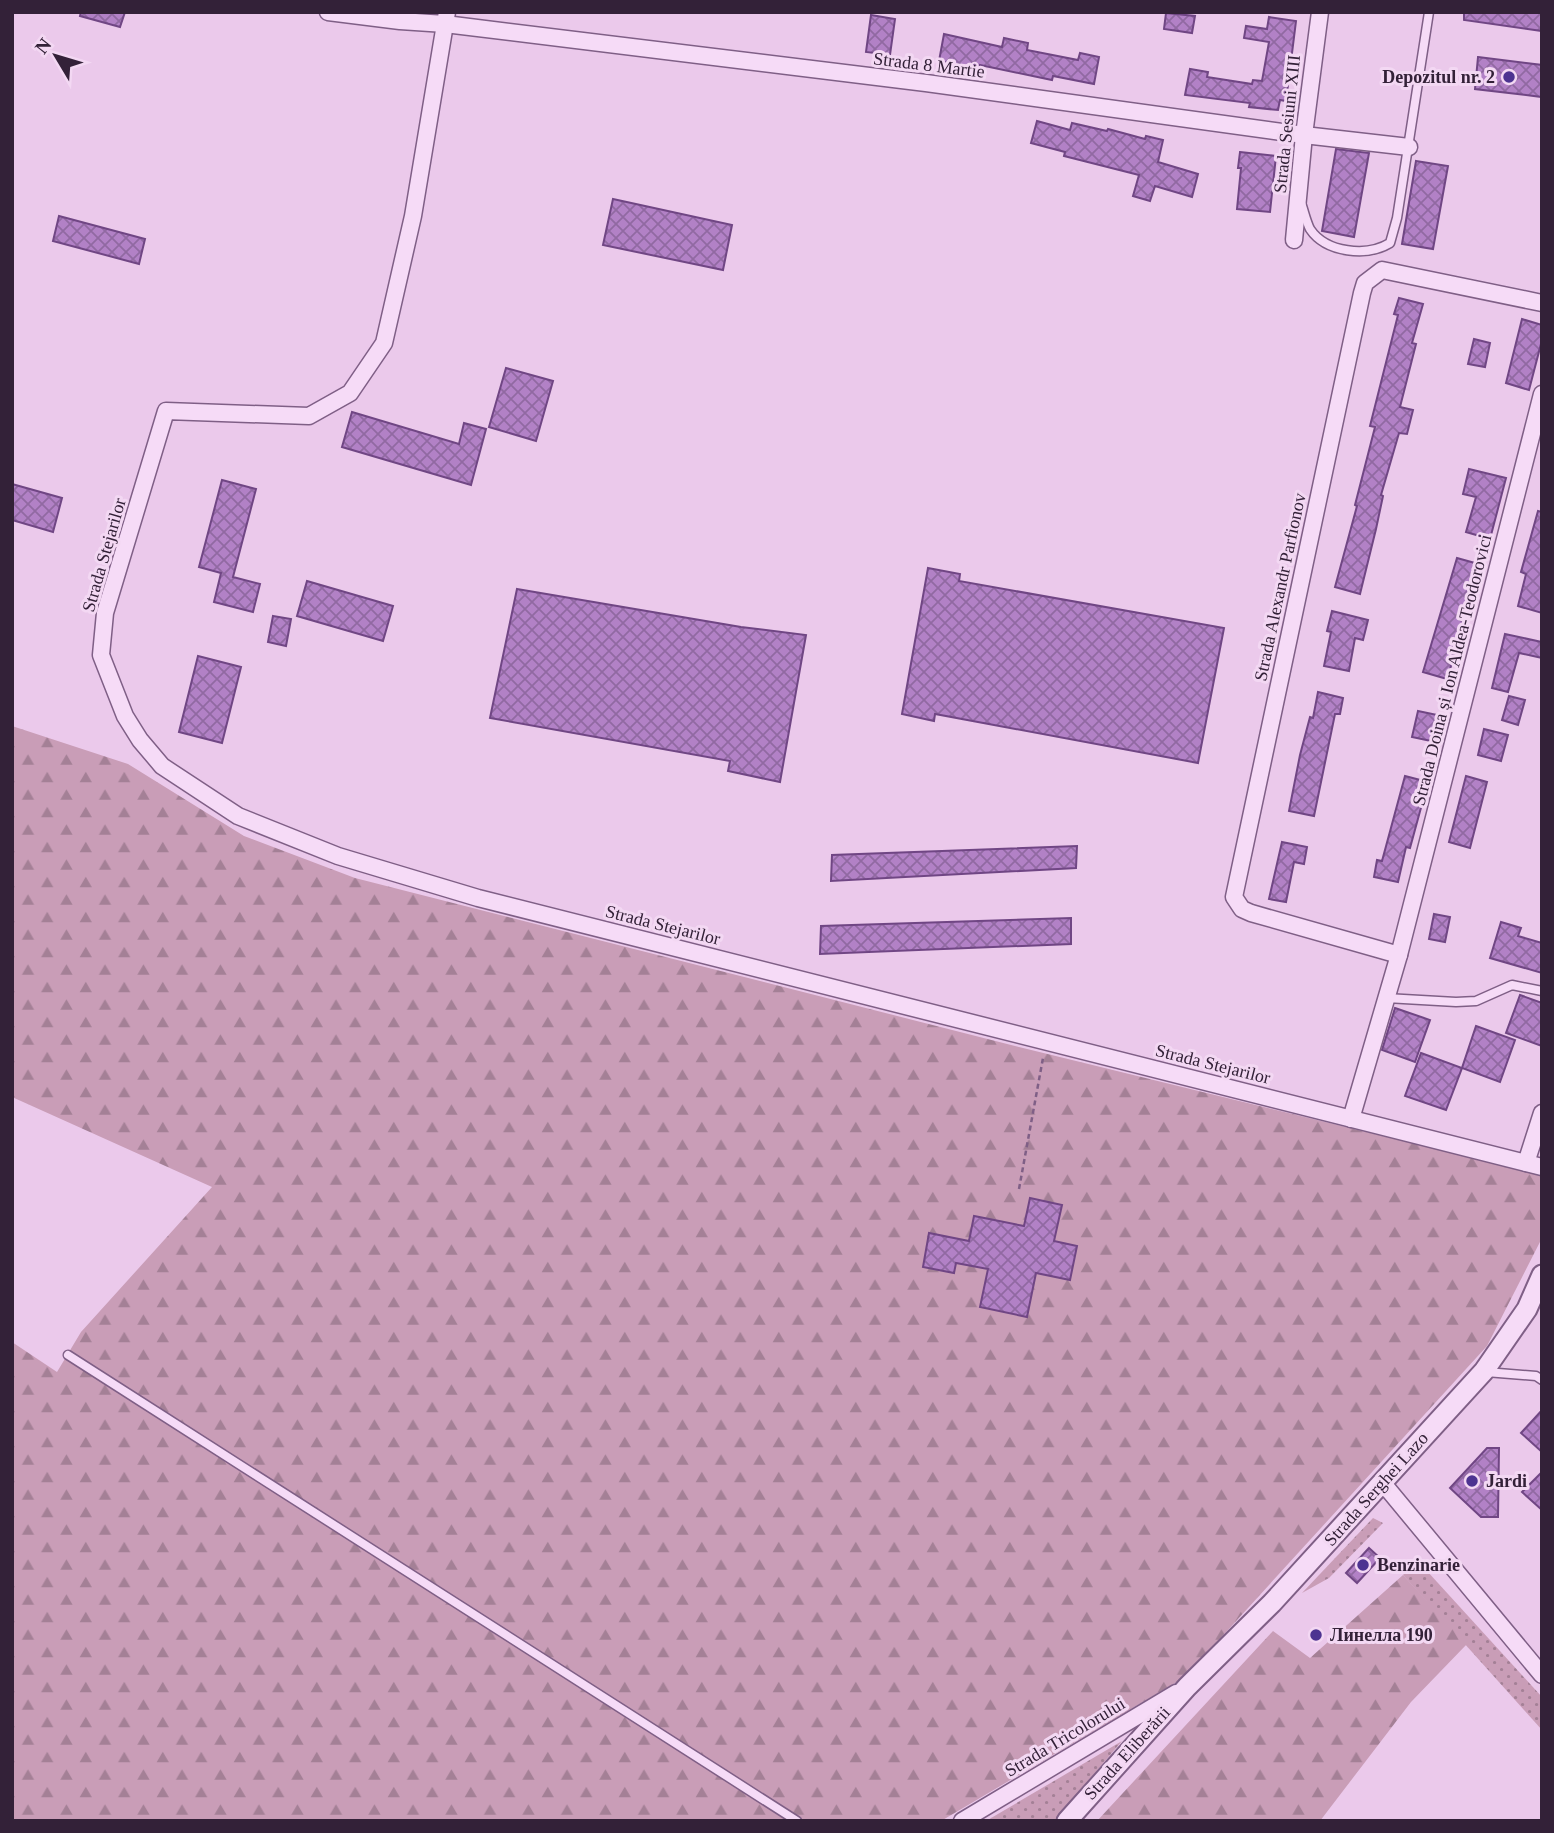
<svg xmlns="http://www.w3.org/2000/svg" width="1554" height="1833" font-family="Georgia,serif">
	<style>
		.grass { fill: url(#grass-dots) }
		.forest { fill: url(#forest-firs) }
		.building { fill: url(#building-cross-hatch); stroke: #704684; stroke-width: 2 }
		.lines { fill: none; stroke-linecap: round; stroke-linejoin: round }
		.service-casing { stroke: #7f5f86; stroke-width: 11 }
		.minor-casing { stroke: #7f5f86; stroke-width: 19 }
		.tertiary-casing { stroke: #7f5f86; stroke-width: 23 }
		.path { stroke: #7f5f86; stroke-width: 2.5; stroke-dasharray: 5 3.5; stroke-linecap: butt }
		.service { stroke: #f6dbf7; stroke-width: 8 }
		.minor { stroke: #f6dbf7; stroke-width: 16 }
		.tertiary { stroke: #f6dbf7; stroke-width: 19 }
		.poi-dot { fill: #4d3391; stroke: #f3d8f3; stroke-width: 2.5 }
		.labels { text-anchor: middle; stroke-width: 6; stroke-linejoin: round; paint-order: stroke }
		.street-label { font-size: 18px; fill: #332138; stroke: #f3d8f3 }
		.poi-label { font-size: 18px; font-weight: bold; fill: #332138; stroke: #f3d8f3; text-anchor: start }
	</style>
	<defs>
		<pattern id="grass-dots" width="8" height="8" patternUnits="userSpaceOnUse" patternTransform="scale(1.75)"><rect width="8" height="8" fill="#c99db7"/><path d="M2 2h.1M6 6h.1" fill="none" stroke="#a48096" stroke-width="1.8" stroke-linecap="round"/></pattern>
		<pattern id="forest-firs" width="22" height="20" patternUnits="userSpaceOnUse" patternTransform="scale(1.75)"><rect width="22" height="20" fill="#c99db7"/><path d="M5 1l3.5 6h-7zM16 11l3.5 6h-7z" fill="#a48096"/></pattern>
		<pattern id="building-cross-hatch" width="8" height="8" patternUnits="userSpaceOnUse" patternTransform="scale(1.75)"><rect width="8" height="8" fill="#b281c6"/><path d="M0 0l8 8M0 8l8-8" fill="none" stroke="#9169a2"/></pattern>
	</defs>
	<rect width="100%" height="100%" fill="#ebc9eb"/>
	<!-- grass -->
	<g class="grass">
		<polygon points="1373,1518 1383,1523 1329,1578 1302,1593"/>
		<polygon points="1417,1560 1542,1697 1542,1730 1403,1575"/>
		<polygon points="1122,1741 1054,1821 986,1821"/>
	</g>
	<!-- forest -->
	<g class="forest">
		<polygon points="12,726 128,764 244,836 355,878 1019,1047 1542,1175 1542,1238 1487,1346 1185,1677 941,1821 12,1821 12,1342 57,1372 81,1332 212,1187 12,1097"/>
		<polygon points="1403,1575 1467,1644 1411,1702 1320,1821 1097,1821 1273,1631 1310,1658"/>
	</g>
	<!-- building -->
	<g class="building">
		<polygon points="81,12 125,12 120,27 80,16"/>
		<polygon points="1464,12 1542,12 1542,31 1464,20"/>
		<polygon points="1166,13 1195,16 1192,33 1164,29"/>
		<polygon points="871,15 895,19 890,55 866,52"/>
		<polygon points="1269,17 1296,21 1286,101 1280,100 1278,110 1249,107 1250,103 1185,95 1190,69 1208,72 1207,77 1252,84 1253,80 1262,81 1269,42 1244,38 1246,26 1267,29"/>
		<polygon points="944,34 1002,47 1004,38 1028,43 1027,50 1078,60 1080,53 1099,57 1094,84 1053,76 1052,80 980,65 980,69 939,61"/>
		<polygon points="1478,57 1542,65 1542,97 1475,89"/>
		<polygon points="1037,121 1070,130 1072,123 1107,131 1108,129 1145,139 1146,136 1163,140 1158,162 1198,174 1192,197 1155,186 1150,201 1133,196 1139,175 1064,156 1065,152 1031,143"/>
		<polygon points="1336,149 1369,153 1354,237 1322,231"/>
		<polygon points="1240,152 1276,156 1270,212 1237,209 1241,168 1238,168"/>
		<polygon points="1416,161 1448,166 1433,249 1402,244"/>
		<polygon points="613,199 732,225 723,270 603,245"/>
		<polygon points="59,216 145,239 139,264 53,241"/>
		<polygon points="1399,298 1423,304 1412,343 1416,344 1400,407 1413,410 1407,434 1399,433 1381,495 1383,496 1376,529 1360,594 1335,587 1357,506 1355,505 1375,427 1370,426 1398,315 1394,314"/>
		<polygon points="1522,319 1542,325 1542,340 1529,390 1506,383"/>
		<polygon points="1474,339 1490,343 1485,367 1468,364"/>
		<polygon points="506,368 553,381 536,441 489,427"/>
		<polygon points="352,412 459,444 464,423 486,429 471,485 342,447"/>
		<polygon points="1469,469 1506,478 1490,539 1466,532 1476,497 1463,494"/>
		<polygon points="222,480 256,489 233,577 260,584 253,612 214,602 221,573 199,567"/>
		<polygon points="12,484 62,498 53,532 12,520"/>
		<polygon points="1538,511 1542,512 1542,613 1518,606 1526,574 1521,572"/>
		<polygon points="1457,558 1482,565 1447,679 1423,672"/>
		<polygon points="928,568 960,574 959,581 1224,628 1198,763 935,714 934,721 902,714"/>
		<polygon points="307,581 393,606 383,641 297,616"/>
		<polygon points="517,589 741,627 806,635 780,782 728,771 730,761 490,718"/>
		<polygon points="1332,611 1368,620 1363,640 1355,638 1349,671 1324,666 1331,632 1327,631"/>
		<polygon points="273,616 291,619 286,646 268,642"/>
		<polygon points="1505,634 1542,642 1542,658 1519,653 1508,692 1492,688"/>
		<polygon points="198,656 241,667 222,743 179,732"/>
		<polygon points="1318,692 1343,698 1340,714 1335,714 1314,816 1289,811 1300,755 1310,717 1313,718"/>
		<polygon points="1509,696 1525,700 1518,725 1502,720"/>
		<polygon points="1418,711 1442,716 1436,742 1412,737"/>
		<polygon points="1484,729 1508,735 1501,761 1478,755"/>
		<polygon points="1405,776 1428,782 1410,848 1406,847 1398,882 1374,877 1377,860 1382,861"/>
		<polygon points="1466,776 1487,782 1470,848 1449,842"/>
		<polygon points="1282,842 1307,847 1304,864 1294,862 1286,902 1269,899"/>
		<polygon points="1077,846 1076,868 831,881 832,855"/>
		<polygon points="1434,914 1450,917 1445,942 1429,939"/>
		<polygon points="1071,918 1071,944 820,954 821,926"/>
		<polygon points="1501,922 1521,928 1518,936 1542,943 1542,973 1490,958"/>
		<polygon points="1520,995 1542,1003 1542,1046 1506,1033"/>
		<polygon points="1395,1008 1430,1020 1415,1062 1382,1050"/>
		<polygon points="1476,1026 1515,1040 1500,1082 1462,1068"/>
		<polygon points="1421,1053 1462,1068 1446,1110 1405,1096"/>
		<polygon points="1030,1198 1062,1205 1054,1241 1077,1246 1070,1280 1036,1273 1027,1317 980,1307 988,1269 956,1263 954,1273 923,1267 929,1233 969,1241 974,1216 1024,1226"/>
		<polygon points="1542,1410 1542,1452 1521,1433"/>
		<polygon points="1487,1448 1499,1448 1498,1517 1481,1517 1450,1488"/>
		<polygon points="1542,1472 1542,1510 1522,1492"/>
		<polygon points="1369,1548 1380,1558 1357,1583 1346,1573"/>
	</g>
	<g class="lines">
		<!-- service casing -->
		<g class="service-casing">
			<g id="service">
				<path d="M 1301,203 C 1304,211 1306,221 1310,229 C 1326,253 1367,257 1390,243 L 1397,218 L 1429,12"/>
				<polyline points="1386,998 1456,1002 1476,1001 1512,985 1542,991"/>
				<polyline points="68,1355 797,1821"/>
				<polyline points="1486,1372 1536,1376 1542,1380"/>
			</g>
		</g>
		<!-- minor casing -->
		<g class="minor-casing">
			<g id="minor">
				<polyline points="328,12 400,21 445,24 926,83 1304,135 1409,147"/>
				<polyline points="447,12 413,216 384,343 350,393 309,416 166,411 105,613 101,655 125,716 140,740 162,766 238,816 338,856 478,898 1542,1167"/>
				<polyline points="1294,240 1304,135 1320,12"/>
				<polyline points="1399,955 1251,913 1242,909 1234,897 1362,293 1365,283 1382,270 1542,303"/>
				<polyline points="1351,1119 1399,955 1542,394"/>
				<polyline points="1526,1163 1542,1113"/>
				<polyline points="1382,1482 1542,1675"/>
				<polyline points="962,1821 1176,1693"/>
			</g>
		</g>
		<!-- tertiary casing -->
		<g class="tertiary-casing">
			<polyline id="tertiary" points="1067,1821 1187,1687 1272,1603 1484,1371 1527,1309 1542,1275"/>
		</g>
		<!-- path -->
		<polyline class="path" points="1019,1189 1043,1058"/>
		<!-- service -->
		<use href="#service" class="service"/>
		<!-- minor -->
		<use href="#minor" class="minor"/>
		<!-- tertiary -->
		<use href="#tertiary" class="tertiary"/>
	</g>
	<!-- markers -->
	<g class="poi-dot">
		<circle cx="1509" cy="77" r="7"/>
		<circle cx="1472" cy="1481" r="7"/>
		<circle cx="1363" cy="1565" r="7"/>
		<circle cx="1316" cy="1635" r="7"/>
	</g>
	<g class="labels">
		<!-- street labels -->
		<g class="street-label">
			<text transform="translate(929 65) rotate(7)" y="6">Strada 8 Martie</text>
			<text transform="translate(1287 124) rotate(-84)" y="6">Strada Sesiuni XIII</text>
			<text transform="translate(104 555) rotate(-74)" y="6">Strada Stejarilor</text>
			<text transform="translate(1280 587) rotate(-78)" y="6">Strada Alexandr Parfionov</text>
			<text transform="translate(1452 670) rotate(-76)" y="6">Strada Doina și Ion Aldea-Teodorovici</text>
			<text transform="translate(663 925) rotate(14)" y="6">Strada Stejarilor</text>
			<text transform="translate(1213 1064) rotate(14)" y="6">Strada Stejarilor</text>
			<text transform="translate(1376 1489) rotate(-48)" y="6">Strada Serghei Lazo</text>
			<text transform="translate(1065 1737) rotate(-31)" y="6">Strada Tricolorului</text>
			<text transform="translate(1127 1753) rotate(-48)" y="6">Strada Eliberării</text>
		</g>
		<!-- poi labels -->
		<g class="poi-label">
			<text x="1495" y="83" text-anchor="end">Depozitul nr. 2</text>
			<text x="1486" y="1487">Jardi</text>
			<text x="1377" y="1571">Benzinarie</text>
			<text x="1330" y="1641">Линелла 190</text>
		</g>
	</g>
	<!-- border -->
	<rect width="1554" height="1833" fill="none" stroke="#332138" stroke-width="28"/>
	<!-- north arrow -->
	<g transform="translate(56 56) rotate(308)" stroke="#f3d8f3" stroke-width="5" paint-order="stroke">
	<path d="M0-5L12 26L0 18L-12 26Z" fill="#332138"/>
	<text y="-10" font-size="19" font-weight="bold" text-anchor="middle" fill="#332138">N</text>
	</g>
</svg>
